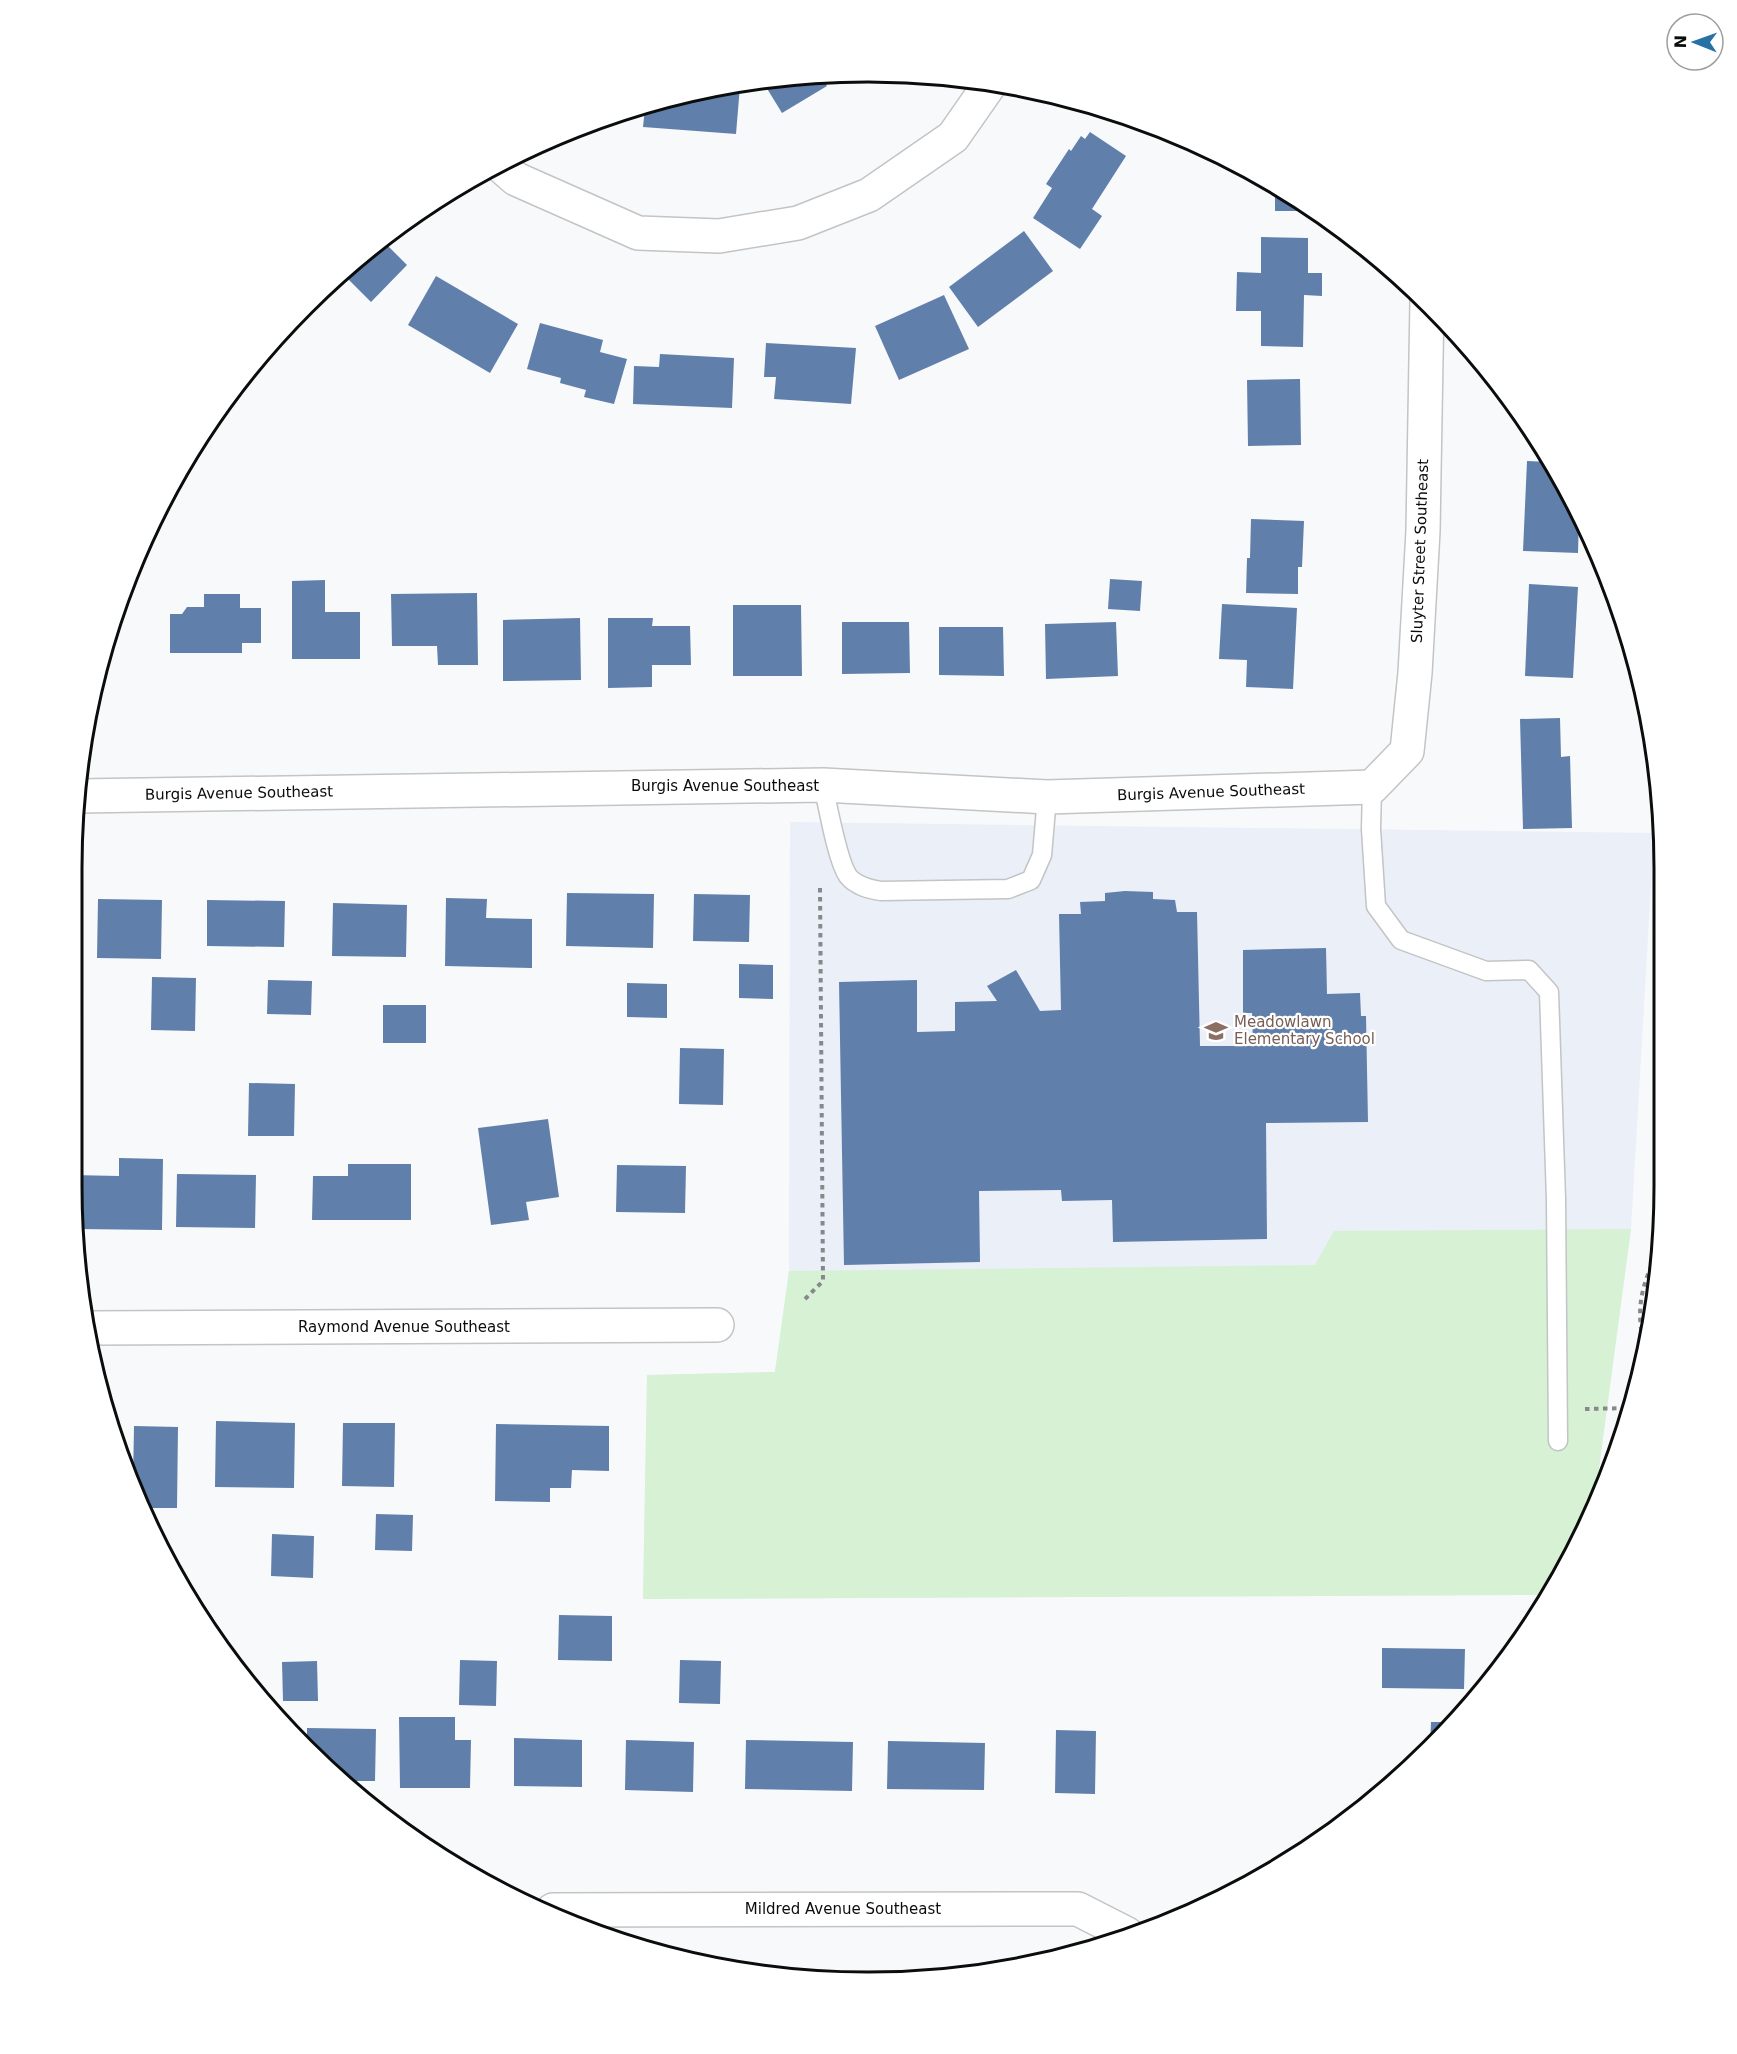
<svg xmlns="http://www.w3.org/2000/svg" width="1737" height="2054" font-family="'DejaVu Sans',sans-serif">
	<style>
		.built { fill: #eaeff8 }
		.green { fill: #d6f1d4 }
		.building { fill: #617fab }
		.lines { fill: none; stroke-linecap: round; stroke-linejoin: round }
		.lane-casing { stroke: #c2c4c5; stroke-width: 21 }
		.street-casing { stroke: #c2c4c5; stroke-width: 36 }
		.path { stroke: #878889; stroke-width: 4; stroke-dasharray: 4.5 4.5; stroke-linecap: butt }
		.lane { stroke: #fff; stroke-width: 18 }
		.street { stroke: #fff; stroke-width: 33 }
		.labels { text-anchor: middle; stroke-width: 4.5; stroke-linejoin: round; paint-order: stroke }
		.street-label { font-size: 15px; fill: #0b0c0c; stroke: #fff }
		.education-label { font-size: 15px; fill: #785e54; stroke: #fff; text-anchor: start }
		.rim { fill: none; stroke: #0b0c0c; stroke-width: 3 }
	</style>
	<rect width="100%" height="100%" fill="#f8f9fb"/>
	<!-- built -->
	<polygon class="built" points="790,822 1654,833 1631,1229 1594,1505 1558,1584 1550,1595 643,1599 647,1375 775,1372 789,1271"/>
	<!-- green -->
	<polygon class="green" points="1631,1229 1594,1505 1558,1584 1550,1595 643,1599 647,1375 775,1372 789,1271 1315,1265 1334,1231"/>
	<!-- building -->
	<g class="building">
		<polygon points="821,77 827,86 782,113 763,82"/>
		<polygon points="733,85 740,86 736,134 643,127 645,108 713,87"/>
		<polygon points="1090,132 1126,156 1092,209 1102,216 1080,249 1033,218 1052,188 1046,184 1069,149 1071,151 1081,136 1085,139"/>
		<polygon points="1275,187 1306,204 1306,211 1275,211"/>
		<polygon points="1024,231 1053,271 978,327 949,287"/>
		<polygon points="1261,237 1308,238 1308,273 1322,273 1322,296 1304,295 1303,347 1261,346 1261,311 1236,311 1237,272 1261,273"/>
		<polygon points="382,240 407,265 371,302 341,272"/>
		<polygon points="436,276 518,324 490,373 408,325"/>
		<polygon points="944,295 969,349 899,380 875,326"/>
		<polygon points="540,323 603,340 600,352 627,359 614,404 584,397 586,390 560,383 561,378 527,369"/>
		<polygon points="766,343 856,348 851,404 774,399 776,377 764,377"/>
		<polygon points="660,354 734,358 732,408 633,404 634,366 659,367"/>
		<polygon points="1300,379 1301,445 1248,446 1247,380"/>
		<polygon points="1527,461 1550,462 1579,516 1578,553 1523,551"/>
		<polygon points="1251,519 1304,521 1302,567 1298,567 1298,594 1246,593 1247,558 1250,558"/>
		<polygon points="1110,579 1142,581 1140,611 1108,609"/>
		<polygon points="325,580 325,612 360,612 360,659 292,659 292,581"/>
		<polygon points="1529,584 1578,587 1573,678 1525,676"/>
		<polygon points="477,593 478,665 438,665 437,646 392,646 391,594"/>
		<polygon points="204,594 240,594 240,608 261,608 261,643 242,643 242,653 170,653 170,614 182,614 187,607 204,607"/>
		<polygon points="1222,604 1297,608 1293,689 1246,687 1247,660 1219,659"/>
		<polygon points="733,605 801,605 802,676 733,676"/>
		<polygon points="580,618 581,680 503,681 503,620"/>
		<polygon points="608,618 653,618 652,626 690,626 691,665 652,665 652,687 608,688"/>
		<polygon points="842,622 909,622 910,673 842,674"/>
		<polygon points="1116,622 1118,676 1046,679 1045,624"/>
		<polygon points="939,627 1003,627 1004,676 939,675"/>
		<polygon points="1560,718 1561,757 1570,756 1572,828 1523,829 1520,719"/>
		<polygon points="1125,891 1153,892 1153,899 1175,900 1177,912 1197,912 1200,1046 1253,1046 1252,1013 1243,1013 1243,950 1326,948 1327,994 1360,993 1361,1016 1366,1016 1368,1122 1266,1123 1267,1239 1113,1242 1112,1200 1062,1201 1061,1190 979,1191 980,1262 844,1265 839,982 917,980 917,1032 955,1031 955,1002 997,1001 987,986 1016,970 1040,1011 1061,1010 1059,914 1081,914 1080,902 1105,901 1105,893"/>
		<polygon points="567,893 654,894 653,948 566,946"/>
		<polygon points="694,894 750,895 749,942 693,941"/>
		<polygon points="446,898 487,899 486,918 532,919 532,968 445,966"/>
		<polygon points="98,899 162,900 161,959 97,958"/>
		<polygon points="207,900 285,901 284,947 207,946"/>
		<polygon points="333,903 407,905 406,957 332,956"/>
		<polygon points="739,964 773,965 773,999 739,998"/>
		<polygon points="152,977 196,978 195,1031 151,1030"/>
		<polygon points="268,980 312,981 311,1015 267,1014"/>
		<polygon points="627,983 667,984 667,1018 627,1017"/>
		<rect x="383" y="1005" width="43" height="38"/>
		<polygon points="680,1048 724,1049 723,1105 679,1104"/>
		<polygon points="249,1083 295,1084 294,1136 248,1136"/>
		<polygon points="548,1119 559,1197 526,1202 529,1220 491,1225 478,1128"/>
		<polygon points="119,1158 163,1159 162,1230 78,1229 72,1175 119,1176"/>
		<polygon points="348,1164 411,1164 411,1220 312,1220 313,1176 348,1176"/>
		<polygon points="617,1165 686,1166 685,1213 616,1212"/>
		<polygon points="177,1174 256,1175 255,1228 176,1227"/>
		<polygon points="216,1421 295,1423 294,1488 215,1487"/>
		<polygon points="343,1423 395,1423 394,1487 342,1486"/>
		<polygon points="496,1424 609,1426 609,1471 572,1470 571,1488 550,1488 550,1502 495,1501"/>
		<polygon points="134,1426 178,1427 177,1508 143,1508 133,1482"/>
		<polygon points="376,1514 413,1515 412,1551 375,1550"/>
		<polygon points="272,1534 314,1536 313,1578 271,1576"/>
		<polygon points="559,1615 612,1616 612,1661 558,1660"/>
		<polygon points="1382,1648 1465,1649 1464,1689 1382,1688"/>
		<polygon points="460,1660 497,1661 496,1706 459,1705"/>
		<polygon points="680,1660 721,1661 720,1704 679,1703"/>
		<polygon points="317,1661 318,1701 283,1701 282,1662"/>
		<polygon points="399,1717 455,1717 455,1740 471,1740 470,1788 400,1788"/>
		<polygon points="1431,1722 1452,1722 1430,1750"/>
		<polygon points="307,1728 376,1729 375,1781 349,1781 307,1743"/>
		<polygon points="1056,1730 1096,1731 1095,1794 1055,1793"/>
		<polygon points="514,1738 582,1740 582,1787 514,1786"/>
		<polygon points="626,1740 694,1742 693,1792 625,1790"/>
		<polygon points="746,1740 853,1742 852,1791 745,1789"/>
		<polygon points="888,1741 985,1743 984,1790 887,1789"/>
	</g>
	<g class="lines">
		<!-- lane casing -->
		<g class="lane-casing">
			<g id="lane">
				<path d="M 823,785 C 828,806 837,860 848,876 C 856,886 869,889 881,891 L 1008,889 L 1031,880 L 1042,855 L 1047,797"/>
				<polyline points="1372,787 1371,829 1376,906 1401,940 1486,971 1529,970 1549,992 1556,1199 1558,1441"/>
			</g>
		</g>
		<!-- street casing -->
		<g class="street-casing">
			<g id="street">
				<polyline points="501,166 516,179 638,233 719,236 798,223 869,195 953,137 990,84"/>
				<polyline points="78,796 823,785 1047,797 1372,787 1407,751 1415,673 1423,531 1427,301"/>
				<polyline points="91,1328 717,1325"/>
				<polyline points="553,1910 1078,1909 1127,1934"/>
			</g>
		</g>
		<!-- path -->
		<g class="path">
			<polyline points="805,1299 823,1281 820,887"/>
			<path d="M 1643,1340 C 1635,1304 1644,1277 1662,1246"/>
			<polyline points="1585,1409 1629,1408"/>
		</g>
		<!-- lane -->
		<use href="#lane" class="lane"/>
		<!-- street -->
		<use href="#street" class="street"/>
	</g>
	<!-- icons -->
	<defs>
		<g id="school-bare" transform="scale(1.8)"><path d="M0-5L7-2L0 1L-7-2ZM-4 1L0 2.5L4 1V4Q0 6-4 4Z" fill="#8d6e63" stroke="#fff" stroke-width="2.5" paint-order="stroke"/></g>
	</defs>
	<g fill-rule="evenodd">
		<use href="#school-bare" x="1216" y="1031"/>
	</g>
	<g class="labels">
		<!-- street labels -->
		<g class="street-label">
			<text transform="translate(1420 551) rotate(-88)" y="5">Sluyter Street Southeast</text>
			<text x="725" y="791">Burgis Avenue Southeast</text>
			<text transform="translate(1211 792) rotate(-2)" y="5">Burgis Avenue Southeast</text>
			<text transform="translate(239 793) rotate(-1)" y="5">Burgis Avenue Southeast</text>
			<text x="404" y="1332">Raymond Avenue Southeast</text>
			<text x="843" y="1914">Mildred Avenue Southeast</text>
		</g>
		<!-- education labels -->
		<g class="education-label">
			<text x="1234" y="1027">Meadowlawn<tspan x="1234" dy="17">Elementary School</tspan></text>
		</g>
	</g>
	<!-- crop -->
	<path d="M0 0H1737V2054H0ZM868 82H868A786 786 0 0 1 1654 868V1186A786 786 0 0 1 868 1972H868A786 786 0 0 1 82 1186V868A786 786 0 0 1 868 82Z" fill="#fff" fill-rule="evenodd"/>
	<path class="rim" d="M868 82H868A786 786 0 0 1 1654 868V1186A786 786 0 0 1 868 1972H868A786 786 0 0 1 82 1186V868A786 786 0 0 1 868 82Z"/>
	<!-- north arrow -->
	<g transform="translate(1695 42) rotate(271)"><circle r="28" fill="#ffffff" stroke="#9d9e9e" stroke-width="1.5"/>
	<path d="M0-4.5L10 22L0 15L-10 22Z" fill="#2771a5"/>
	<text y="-9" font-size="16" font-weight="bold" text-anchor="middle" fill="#0b0c0c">N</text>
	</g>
</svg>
